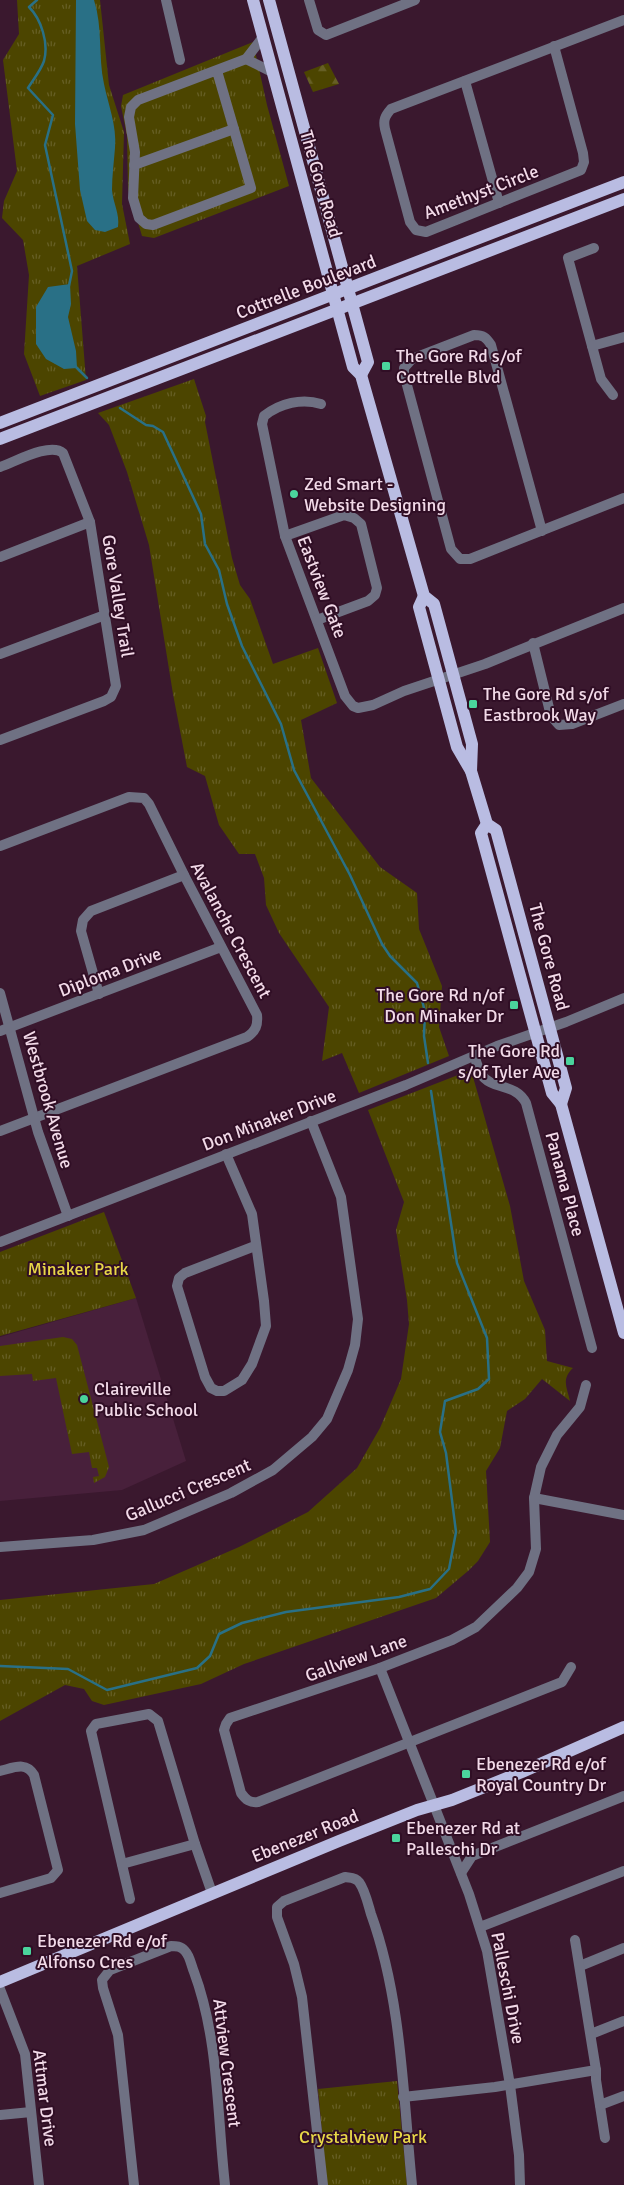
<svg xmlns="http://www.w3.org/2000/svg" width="624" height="2185" font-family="Signika,sans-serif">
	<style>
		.built { fill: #48203b }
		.grass { fill: url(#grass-tufts) }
		.forest { fill: url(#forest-firs) }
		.water { fill: #297086 }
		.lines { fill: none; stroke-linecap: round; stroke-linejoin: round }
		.stream { stroke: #297086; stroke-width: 2.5 }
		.minor { stroke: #6f7183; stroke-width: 10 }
		.major { stroke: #b9bce2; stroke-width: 12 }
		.poi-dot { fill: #4ad49c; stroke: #300e25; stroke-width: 2 }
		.labels { text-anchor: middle; stroke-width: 4; stroke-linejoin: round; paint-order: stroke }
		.street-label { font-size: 18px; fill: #f2dae8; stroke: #300e25 }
		.poi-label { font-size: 18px; fill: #f2dae8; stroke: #300e25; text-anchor: start }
		.park-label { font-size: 18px; fill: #e8d747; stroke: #300e25 }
	</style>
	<defs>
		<pattern id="grass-tufts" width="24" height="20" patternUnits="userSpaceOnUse" patternTransform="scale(1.25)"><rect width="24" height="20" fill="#4c4500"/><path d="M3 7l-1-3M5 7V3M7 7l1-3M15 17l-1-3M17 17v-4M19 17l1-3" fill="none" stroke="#665f25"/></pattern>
		<pattern id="forest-firs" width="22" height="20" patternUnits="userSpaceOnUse" patternTransform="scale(1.25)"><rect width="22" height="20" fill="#4c4500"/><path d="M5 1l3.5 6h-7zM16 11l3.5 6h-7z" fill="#665f25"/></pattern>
	</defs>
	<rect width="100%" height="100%" fill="#3a182e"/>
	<!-- built -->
	<polygon class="built" points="136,1298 186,1461 122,1490 0,1501 0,1337"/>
	<!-- grass -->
	<g class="grass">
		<polygon points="17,0 100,0 109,85 124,132 122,204 130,244 77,266 86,380 40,396 24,354 29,275 23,240 2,218 4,201 17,171 3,60 19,34"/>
		<polygon points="253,42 267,105 289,186 154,238 142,236 128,189 127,136 121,106 123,95"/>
		<polygon points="194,379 206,416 205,422 232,558 240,585 250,599 273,664 318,648 337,703 301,720 311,778 380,867 417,893 419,929 442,986 439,1027 449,1056 359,1093 342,1053 322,1061 329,1007 279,933 266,905 264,878 255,854 239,854 219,825 205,776 187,767 173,694 149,545 127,472 109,425 98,413"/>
		<path d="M 471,1070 L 510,1206 L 524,1281 L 545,1330 L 547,1361 L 573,1368 C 561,1379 567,1388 570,1401 L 542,1379 L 525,1399 L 507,1411 L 500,1448 L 486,1471 L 490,1542 L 478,1561 L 468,1571 L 436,1598 L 244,1664 L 201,1684 L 104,1705 L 92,1701 L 84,1689 L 65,1685 L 0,1721 L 0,1600 L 154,1584 L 239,1547 L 308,1512 L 357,1468 L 380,1428 L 401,1379 L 409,1324 L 407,1300 L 396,1230 L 404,1202 L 368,1110 Z"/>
		<polygon points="104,1212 136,1298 0,1336 0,1252"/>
		<polygon points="63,1337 72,1339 77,1345 109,1467 105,1477 94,1483 93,1477 99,1476 97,1468 92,1468 89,1452 72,1454 56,1378 33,1381 32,1374 0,1376 0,1346"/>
		<polygon points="397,2081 407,2185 327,2185 318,2089"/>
	</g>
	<!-- forest -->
	<polygon class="forest" points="328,63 339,84 313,92 304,72"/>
	<!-- water -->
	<g class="water">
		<path d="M 76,0 L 94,0 C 103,28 98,56 104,84 C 108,104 117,126 115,148 C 114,161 112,176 112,190 C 113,203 120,214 118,227 L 105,232 L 95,230 L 87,221 L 80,190 L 75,124 Z"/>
		<polygon points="70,284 71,304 68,317 76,351 77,368 64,369 46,359 36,344 36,307 48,287"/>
	</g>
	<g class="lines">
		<!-- stream -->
		<g class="stream">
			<path d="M 37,0 L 29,7 C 41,19 49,43 44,61 C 41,70 33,80 28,88 L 53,115 L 45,145 L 72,271 L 69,286"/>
			<polyline points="75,366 87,378"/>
			<polyline points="120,408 146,425 153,426 163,432 201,514 205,544 219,570 227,604 242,646 281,724 294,770 350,875 382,944 390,956 417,983 425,1011 424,1036 428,1063"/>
			<polyline points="0,1666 68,1669 107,1690 197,1668 210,1656 219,1634 242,1623 286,1612 399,1597 430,1589 449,1569 456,1532 446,1453 440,1432 445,1401 478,1389 489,1379 487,1338 457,1263 431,1091"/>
		</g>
		<!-- minor -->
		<g class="minor">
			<polyline points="166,0 180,60"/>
			<polyline points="309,0 318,30 326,35 415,0"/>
			<path d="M 554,46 L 583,153 L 584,162 L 581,170 L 426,232 L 416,230 L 410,222 L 385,129 C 383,120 385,116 391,109 L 624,20"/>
			<polyline points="246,59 272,72"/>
			<polyline points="217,71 251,188 153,225 146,224 139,218 133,198 135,152 129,117 131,107 138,100 246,59 263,37"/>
			<polyline points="465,81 499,203"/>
			<polyline points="134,165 234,129"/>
			<polyline points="594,248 568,258 601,379 613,395"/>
			<polyline points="592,346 624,337"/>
			<path d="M 321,404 C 302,398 280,403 264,416 L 262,424 L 285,536 L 345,696 L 353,706 L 358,708 L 373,705 L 404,691 L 485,664 L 624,608"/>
			<path d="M 0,467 C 15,462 50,442 63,453 L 90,522 L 116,686 L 111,697 L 104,701 L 0,740"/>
			<path d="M 542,531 L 491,345 C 486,337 483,335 474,335 L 412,359 L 404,368 L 404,374 L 451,549 L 460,559 L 470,559 L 624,498"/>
			<polyline points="285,536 344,515 354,518 361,524 377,588 375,595 368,601 317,620"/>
			<polyline points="0,557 90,522"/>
			<polyline points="533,643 551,716 559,725 572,724 624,704"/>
			<polyline points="0,654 105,615"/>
			<path d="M 0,846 L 129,797 L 144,798 L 149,804 L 184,875 L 257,1015 C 258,1025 256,1031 247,1037 L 0,1131"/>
			<polyline points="0,993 38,1132 68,1216"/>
			<polyline points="99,994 81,931 83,920 91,911 184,875"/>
			<polyline points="0,1031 221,947"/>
			<path d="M 474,1055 C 476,1061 478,1068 481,1074 C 492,1091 515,1082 526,1103 L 592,1348"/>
			<polyline points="226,1154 252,1214 264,1301 266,1326 252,1364 242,1380 224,1391 217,1391 211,1388 205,1377 177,1286 179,1278 185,1273 255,1246"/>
			<polyline points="0,1242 406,1085 497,1046 566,1022 624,998"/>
			<polyline points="534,1498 624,1515"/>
			<polyline points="0,1547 93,1540 144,1530 231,1493 273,1470 312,1437 327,1419 348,1370 355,1345 358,1319 341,1197 311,1121"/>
			<path d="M 571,1667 L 562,1682 L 258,1802 C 250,1803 246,1800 241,1793 L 224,1730 L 226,1724 L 230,1718 L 380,1668 L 452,1640 L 476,1627 L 517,1588 L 529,1572 L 536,1549 L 534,1498 L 541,1467 L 557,1435 L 580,1407 L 586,1385"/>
			<polyline points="380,1668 469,1894 487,1951 510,2085 519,2155 520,2185"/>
			<path d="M 0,1771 C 13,1768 26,1761 34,1775 L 58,1870 L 51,1878 L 0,1893"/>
			<polyline points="122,1864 195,1844"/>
			<polyline points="461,1873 472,1856 624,1796"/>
			<polyline points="130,1899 91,1731 96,1724 149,1714 158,1721 195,1844 212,1893"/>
			<polyline points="480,1927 624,1871"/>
			<polyline points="580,1966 624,1948"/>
			<polyline points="0,1989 25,2054 39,2185"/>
			<polyline points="591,2034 624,2021"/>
			<polyline points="596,2070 596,2080 605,2138"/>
			<polyline points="403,2097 495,2087 596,2070 575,1940"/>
			<polyline points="600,2105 624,2096"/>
			<polyline points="0,2115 31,2112"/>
			<path d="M 134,2185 L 118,2035 L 103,1988 L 102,1980 L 110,1970 L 171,1946 C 176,1946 181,1946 185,1951 C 190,1956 191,1965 194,1972 C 219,2039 217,2115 225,2185"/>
			<path d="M 323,2185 L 302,1997 L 294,1964 L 277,1917 L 277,1907 L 284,1901 L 345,1877 C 350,1878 355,1877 359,1882 C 365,1890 368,1904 371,1914 C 402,2000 403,2095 412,2185"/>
		</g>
		<!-- major -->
		<g class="major">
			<polyline points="253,0 353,367 361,375 424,596 434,604 472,744 471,771"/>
			<polyline points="269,0 368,362 361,375"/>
			<polyline points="0,423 624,182"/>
			<polyline points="0,439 624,199"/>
			<polyline points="424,596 419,607 457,747 471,771 487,824 496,830 566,1088 561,1104"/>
			<polyline points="487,824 481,833 552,1093 561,1104 624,1333"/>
			<polyline points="0,1982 339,1841 417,1810 452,1800 522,1772 624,1727"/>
		</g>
	</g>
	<!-- markers -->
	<g class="poi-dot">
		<rect x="381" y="361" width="10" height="10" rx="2.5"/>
		<circle cx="294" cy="494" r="5"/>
		<rect x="468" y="699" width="10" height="10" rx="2.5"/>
		<rect x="509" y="1000" width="10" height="10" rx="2.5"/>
		<rect x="565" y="1056" width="10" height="10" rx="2.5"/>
		<circle cx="84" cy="1399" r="5"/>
		<rect x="461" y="1769" width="10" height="10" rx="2.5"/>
		<rect x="391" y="1833" width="10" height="10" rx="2.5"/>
		<rect x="22" y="1946" width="10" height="10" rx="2.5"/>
	</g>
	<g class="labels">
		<!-- street labels -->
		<g class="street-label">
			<text transform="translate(321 184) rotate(74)" y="6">The Gore Road</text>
			<text transform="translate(481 192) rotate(-21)" y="6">Amethyst Circle</text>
			<text transform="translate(306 287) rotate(-21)" y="6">Cottrelle Boulevard</text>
			<text transform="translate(322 587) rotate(69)" y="6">Eastview Gate</text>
			<text transform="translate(118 596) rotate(81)" y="6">Gore Valley Trail</text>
			<text transform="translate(231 930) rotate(62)" y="6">Avalanche Crescent</text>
			<text transform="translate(549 957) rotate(75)" y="6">The Gore Road</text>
			<text transform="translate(110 972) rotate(-21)" y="6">Diploma Drive</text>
			<text transform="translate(48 1100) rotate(74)" y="6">Westbrook Avenue</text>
			<text transform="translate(269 1120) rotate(-21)" y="6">Don Minaker Drive</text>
			<text transform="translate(565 1184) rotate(75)" y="6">Panama Place</text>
			<text transform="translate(188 1490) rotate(-23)" y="6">Gallucci Crescent</text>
			<text transform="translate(356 1658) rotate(-20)" y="6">Gallview Lane</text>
			<text transform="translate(305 1836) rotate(-22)" y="6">Ebenezer Road</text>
			<text transform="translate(508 1988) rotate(79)" y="6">Palleschi Drive</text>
			<text transform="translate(227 2063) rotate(83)" y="6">Attview Crescent</text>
			<text transform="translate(45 2098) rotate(83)" y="6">Attmar Drive</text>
		</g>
		<!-- poi labels -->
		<g class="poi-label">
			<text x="396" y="362">The Gore Rd s/of<tspan x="396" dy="21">Cottrelle Blvd</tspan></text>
			<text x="304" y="490">Zed Smart -<tspan x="304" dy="21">Website Designing</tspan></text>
			<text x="483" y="700">The Gore Rd s/of<tspan x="483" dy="21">Eastbrook Way</tspan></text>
			<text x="504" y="1001" text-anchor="end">The Gore Rd n/of<tspan x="504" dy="21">Don Minaker Dr</tspan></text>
			<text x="560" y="1057" text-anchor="end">The Gore Rd<tspan x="560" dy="21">s/of Tyler Ave</tspan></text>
			<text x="94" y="1395">Claireville<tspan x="94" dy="21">Public School</tspan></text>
			<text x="476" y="1770">Ebenezer Rd e/of<tspan x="476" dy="21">Royal Country Dr</tspan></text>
			<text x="406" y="1834">Ebenezer Rd at<tspan x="406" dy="21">Palleschi Dr</tspan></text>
			<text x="37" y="1947">Ebenezer Rd e/of<tspan x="37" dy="21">Alfonso Cres</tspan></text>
		</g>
		<!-- park labels -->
		<g class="park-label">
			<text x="78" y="1275">Minaker Park</text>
			<text x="363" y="2143">Crystalview Park</text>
		</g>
	</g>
</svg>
